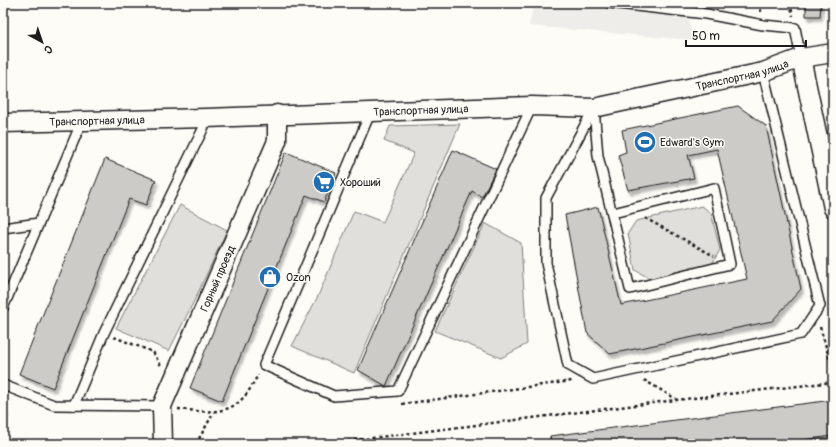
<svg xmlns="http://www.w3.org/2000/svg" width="836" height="447" font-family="Pangolin,sans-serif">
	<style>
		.built { fill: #eeede9 }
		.green { fill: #e0dfdb; stroke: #7e7e7c }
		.building { fill: #cccbc8; stroke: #1c1c1c; filter: url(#shadow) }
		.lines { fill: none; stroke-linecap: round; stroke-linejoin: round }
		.service-casing { stroke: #1c1c1c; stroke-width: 12 }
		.minor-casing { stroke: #1c1c1c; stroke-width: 21 }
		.path { stroke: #1c1c1c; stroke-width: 2.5; stroke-dasharray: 3 3; stroke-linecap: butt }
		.service { stroke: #fdfcf7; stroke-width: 9 }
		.minor { stroke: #fdfcf7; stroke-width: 18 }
		.labels { text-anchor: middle; stroke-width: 3; stroke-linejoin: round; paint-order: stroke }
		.street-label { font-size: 11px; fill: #1c1c1c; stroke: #fdfcf7 }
		.poi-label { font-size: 11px; fill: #1c1c1c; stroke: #fdfcf7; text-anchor: start }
	</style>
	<defs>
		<filter id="shadow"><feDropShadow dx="2.5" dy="4.5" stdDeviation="1" flood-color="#0004"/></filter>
	</defs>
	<rect width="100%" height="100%" fill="#fdfcf7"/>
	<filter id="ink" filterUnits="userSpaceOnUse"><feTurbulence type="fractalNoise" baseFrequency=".025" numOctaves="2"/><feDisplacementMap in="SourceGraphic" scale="8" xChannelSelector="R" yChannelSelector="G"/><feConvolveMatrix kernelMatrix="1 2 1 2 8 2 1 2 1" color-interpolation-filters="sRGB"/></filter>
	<g filter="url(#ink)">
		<!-- built -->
		<polygon class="built" points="534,3 687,3 692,40 529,26"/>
		<!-- green -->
		<g class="green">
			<polygon points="460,124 354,373 292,346 318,296 354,211 383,222 414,153 384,141 390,126"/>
			<polygon points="180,205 227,230 197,295 169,351 116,328"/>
			<polygon points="702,206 711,213 720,250 712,264 652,280 635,270 628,233 636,221"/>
			<polygon points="485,223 521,243 527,344 501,358 435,331"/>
		</g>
		<!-- building -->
		<g class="building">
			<polygon points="806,3 821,3 820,16 806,16"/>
			<polygon points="738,106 766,126 801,289 772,321 610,354 587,333 565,215 598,207 621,305 747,279 717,149 688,155 694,178 628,190 618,155 626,152 622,130"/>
			<polygon points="453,150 496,169 482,197 472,191 386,386 358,370"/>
			<polygon points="286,152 336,173 324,202 306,195 222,401 190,388"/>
			<polygon points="105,159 156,180 146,205 129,199 53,388 19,374"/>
			<polygon points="833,400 833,436 770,444 550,444 550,436"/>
		</g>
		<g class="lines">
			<!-- service casing -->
			<g class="service-casing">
				<g id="service">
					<polyline points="609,3 706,14 763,25 795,28 801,58"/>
					<polyline points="594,108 546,198 546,263 568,365 593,379 801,334 820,306 763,72"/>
					<polyline points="594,108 598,156 630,289 730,264 714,188 613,213"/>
					<polyline points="371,111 264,365 334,396 398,391 532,106"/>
					<polyline points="3,228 39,223"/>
					<polyline points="3,308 82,121"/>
					<polyline points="3,385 54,405 162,406"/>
					<polyline points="74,405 104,333 203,129 206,118"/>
				</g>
			</g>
			<!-- minor casing -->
			<g class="minor-casing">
				<g id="minor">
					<polyline points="801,58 833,208"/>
					<path id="s1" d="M 3,123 L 206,118 L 532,106 L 594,108 L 763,72 L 801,58 L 833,53"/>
					<path id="s2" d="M 163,444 L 162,406 L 277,141 L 277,114"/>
				</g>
			</g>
			<!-- path -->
			<g class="path">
				<polyline points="760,3 761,12"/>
				<polyline points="790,3 793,16"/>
				<polyline points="645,218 714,256"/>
				<polyline points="820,327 833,370"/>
				<polyline points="114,337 153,352 161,366"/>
				<polyline points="644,380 676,399"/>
				<polyline points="402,404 572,381"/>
				<path d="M 178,409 C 200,411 226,417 243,398 C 249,392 254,382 258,375"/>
				<polyline points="3,417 9,416"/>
				<polyline points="196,444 214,412"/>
				<polyline points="324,444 676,400 833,382"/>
			</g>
			<!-- service -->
			<use href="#service" class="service"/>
			<!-- minor -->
			<use href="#minor" class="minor"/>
		</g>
	</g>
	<!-- icons -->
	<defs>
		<g id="stadium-disc" transform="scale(1.15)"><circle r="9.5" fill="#1f6fb2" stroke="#fdfcf7"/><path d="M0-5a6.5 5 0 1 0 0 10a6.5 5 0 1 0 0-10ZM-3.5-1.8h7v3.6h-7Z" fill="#fff"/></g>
		<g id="supermarket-disc" transform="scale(1.15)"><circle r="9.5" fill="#1f6fb2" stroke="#fdfcf7"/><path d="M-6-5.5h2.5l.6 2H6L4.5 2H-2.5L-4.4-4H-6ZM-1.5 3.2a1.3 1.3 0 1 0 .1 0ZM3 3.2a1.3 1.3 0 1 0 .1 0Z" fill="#fff"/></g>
		<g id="shop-disc" transform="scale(1.15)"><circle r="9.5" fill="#1f6fb2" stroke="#fdfcf7"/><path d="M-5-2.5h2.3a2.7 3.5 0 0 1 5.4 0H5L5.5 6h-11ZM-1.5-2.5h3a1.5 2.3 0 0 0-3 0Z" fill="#fff"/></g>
	</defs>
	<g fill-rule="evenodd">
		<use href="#stadium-disc" x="645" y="142"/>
		<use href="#supermarket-disc" x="324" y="182"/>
		<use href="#shop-disc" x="270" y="277"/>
	</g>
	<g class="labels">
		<!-- street labels -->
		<g class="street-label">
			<text dy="4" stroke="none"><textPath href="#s1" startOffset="743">Транспортная улица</textPath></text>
			<text dy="4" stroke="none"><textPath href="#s1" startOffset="418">Транспортная улица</textPath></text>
			<text dy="4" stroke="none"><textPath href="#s1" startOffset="94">Транспортная улица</textPath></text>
			<text dy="4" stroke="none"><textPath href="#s2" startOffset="177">Горный проезд</textPath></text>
		</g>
		<!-- poi labels -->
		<g class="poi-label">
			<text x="660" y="146">Edward's Gym</text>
			<text x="340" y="186">Хороший</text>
			<text x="286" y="281">Ozon</text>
		</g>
	</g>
	<!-- margin -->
	<rect width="836" height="447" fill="none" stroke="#fdfcf7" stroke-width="16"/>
	<rect x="8" y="8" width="820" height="431" fill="none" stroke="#1c1c1c" stroke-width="1.5" filter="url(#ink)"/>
	<!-- north arrow -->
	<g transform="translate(42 42) rotate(140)" stroke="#fdfcf7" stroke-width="3" paint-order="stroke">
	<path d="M0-3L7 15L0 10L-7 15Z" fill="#1c1c1c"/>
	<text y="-6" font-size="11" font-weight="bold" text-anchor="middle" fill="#1c1c1c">С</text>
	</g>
	<!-- scale -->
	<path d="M686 40v6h120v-6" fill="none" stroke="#1c1c1c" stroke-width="2"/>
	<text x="692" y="40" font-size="12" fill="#1c1c1c" stroke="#fdfcf7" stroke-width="3" paint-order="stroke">50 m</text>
</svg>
